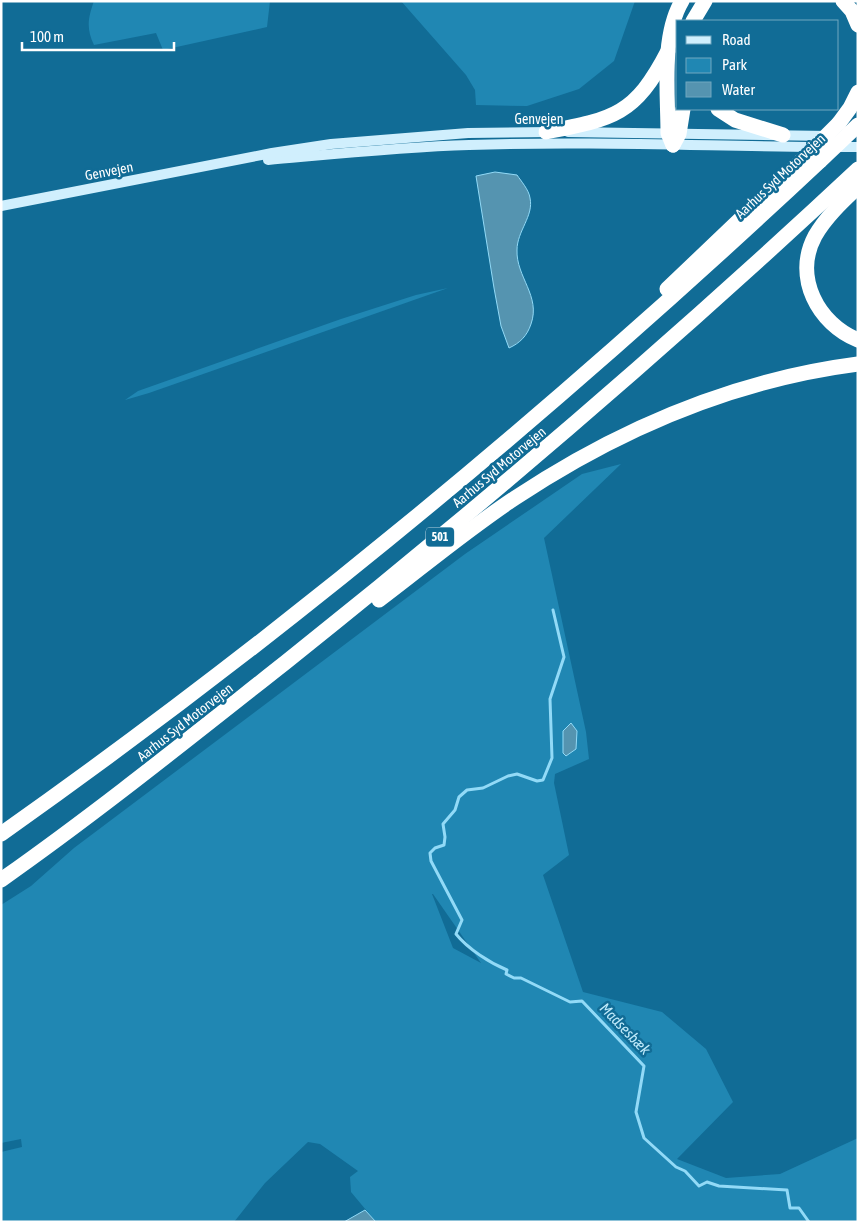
<svg xmlns="http://www.w3.org/2000/svg" width="859" height="1223" font-family="'Asap Condensed',sans-serif">
	<style>
		.green { fill: #2087b3; fill-rule: evenodd }
		.water { fill: #5594b0; stroke: #92daf7 }
		.lines { fill: none; stroke-linecap: round; stroke-linejoin: round }
		.stream { stroke: #92daf7; stroke-width: 3 }
		.secondary { stroke: #d0effd; stroke-width: 10 }
		.highway { stroke: #fff; stroke-width: 15 }
		.highway-bridge { stroke: #fff; stroke-width: 15 }
		.labels { text-anchor: middle; stroke-width: 5; stroke-linejoin: round; paint-order: stroke }
		.shield { fill: #116c96; stroke: #b8d3e0; stroke-width: 1 }
		.shield-label { font-size: 12px; font-weight: bold; fill: #fff }
		.street-label { font-size: 14px; fill: #fff; stroke: #116c96 }
		.water-label { font-size: 15px; font-style: italic; fill: #c1ebfb; stroke: #116c96 }
	</style>
	<rect width="100%" height="100%" fill="#116c96"/>
	<!-- green -->
	<g class="green">
		<path d="M 94,1 L 270,1 L 267,27 L 163,50 L 156,33 L 94,45 C 86,28 88,18 94,1 Z"/>
		<polygon points="401,1 635,1 614,61 579,89 527,106 476,105 475,90 466,75"/>
		<polygon points="448,288 149,393 125,400 138,391 341,319 416,295"/>
		<path d="M 621,464 L 544,538 L 586,732 L 589,759 L 555,774 L 554,783 L 569,855 L 543,875 L 583,992 L 662,1012 L 706,1049 L 733,1102 L 677,1159 L 726,1178 L 780,1174 L 858,1138 L 858,1222 L 376,1222 L 351,1192 L 350,1177 L 358,1171 L 320,1144 L 308,1142 L 265,1183 L 234,1222 L 1,1222 L 1,1152 L 22,1147 L 21,1139 L 1,1143 L 1,905 L 31,886 L 74,848 L 465,554 L 582,474 ZM 432,894 L 433,894 L 481,963 L 453,948 Z"/>
	</g>
	<!-- water -->
	<g class="water">
		<path d="M 495,172 L 517,175 C 521,181 529,190 530,198 C 534,216 517,231 517,250 C 516,277 541,296 531,324 C 527,336 520,343 509,348 L 501,326 L 494,288 L 476,176 Z"/>
		<polygon points="571,723 577,731 576,749 566,756 563,753 563,731"/>
		<polygon points="365,1210 376,1222 344,1222"/>
	</g>
	<g class="lines">
		<!-- stream -->
		<path class="stream" d="M 553,610 L 564,657 L 550,699 L 552,758 L 543,780 L 537,781 L 517,774 L 508,776 L 483,788 L 467,790 L 459,797 L 455,810 L 443,824 L 445,837 L 444,845 L 435,848 L 430,853 L 431,861 L 462,920 L 456,934 C 468,949 490,963 507,970 L 506,974 L 514,978 L 521,978 L 570,1002 L 582,1001 L 644,1066 L 636,1112 L 644,1138 L 676,1167 L 685,1171 L 699,1186 L 707,1182 L 719,1186 L 787,1190 L 790,1208 L 799,1208 L 809,1222"/>
		<!-- secondary -->
		<g class="secondary">
			<polyline points="568,132 829,136"/>
			<polyline points="832,147 858,147"/>
			<path d="M 268,160 C 335,154 401,147 469,145 C 585,141 701,146 818,147"/>
			<polyline points="1,206 272,153 331,144 468,133 551,132"/>
		</g>
		<!-- highway -->
		<g class="highway">
			<polyline points="843,1 852,11 858,25"/>
			<polyline points="693,21 705,1"/>
			<polyline points="718,109 735,120 783,135"/>
			<polyline points="839,123 850,108 858,92"/>
			<path d="M 546,132 C 614,119 635,115 668,51"/>
			<path d="M 673,145 L 668,133 C 668,94 661,36 682,1"/>
			<polyline points="673,145 679,134 683,109"/>
			<path d="M 858,187 C 842,202 826,217 815,236 C 793,277 818,324 858,340"/>
			<polyline points="667,289 802,160"/>
			<path d="M 379,600 C 424,566 468,529 515,498 C 619,429 734,380 858,364"/>
			<path d="M 1,834 C 290,630 562,403 820,161"/>
			<path d="M 1,880 C 99,811 192,736 286,662 C 483,505 674,341 858,169"/>
		</g>
		<!-- highway-bridge -->
		<g class="highway-bridge">
			<polyline points="802,160 839,123"/>
			<polyline points="820,161 858,125"/>
		</g>
	</g>
	<g class="labels">
		<!-- shield labels -->
		<rect class="shield" x="426" y="527.5" width="28" height="19" rx="4"/>
		<g class="shield-label">
			<text x="440" y="541">501</text>
		</g>
		<!-- street labels -->
		<g class="street-label">
			<text x="539" y="124">Genvejen</text>
			<text transform="translate(109 171) rotate(-11)" y="5">Genvejen</text>
			<text transform="translate(780 176) rotate(-43)" y="5">Aarhus Syd Motorvejen</text>
			<text transform="translate(499 467) rotate(-40)" y="5">Aarhus Syd Motorvejen</text>
			<text transform="translate(185 722) rotate(-38)" y="5">Aarhus Syd Motorvejen</text>
		</g>
		<!-- water labels -->
		<g class="water-label">
			<text transform="translate(625 1029) rotate(46)" y="5">Madsesbæk</text>
		</g>
	</g>
	<!-- border -->
	<rect width="859" height="1223" fill="none" stroke="#ffffff" stroke-width="5"/>
	<!-- legend -->
	<rect x="676" y="20" width="162" height="90" fill="#116c96" stroke="#70a7c0"/>
	<rect x="686" y="36" width="25" height="8" fill="#d0effd" stroke="#70a7c0"/>
	<text x="722" y="45" font-size="15" fill="#ffffff">Road</text>
	<rect x="686" y="58" width="25" height="15" fill="#2087b3" stroke="#70a7c0"/>
	<text x="722" y="70" font-size="15" fill="#ffffff">Park</text>
	<rect x="686" y="82" width="25" height="15" fill="#5594b0" stroke="#70a7c0"/>
	<text x="722" y="95" font-size="15" fill="#ffffff">Water</text>
	<!-- scale -->
	<path d="M22 42v8h152v-8" fill="none" stroke="#ffffff" stroke-width="2.5"/>
	<text x="30" y="42" font-size="15" fill="#ffffff" stroke="#116c96" stroke-width="4" paint-order="stroke">100 m</text>
</svg>
